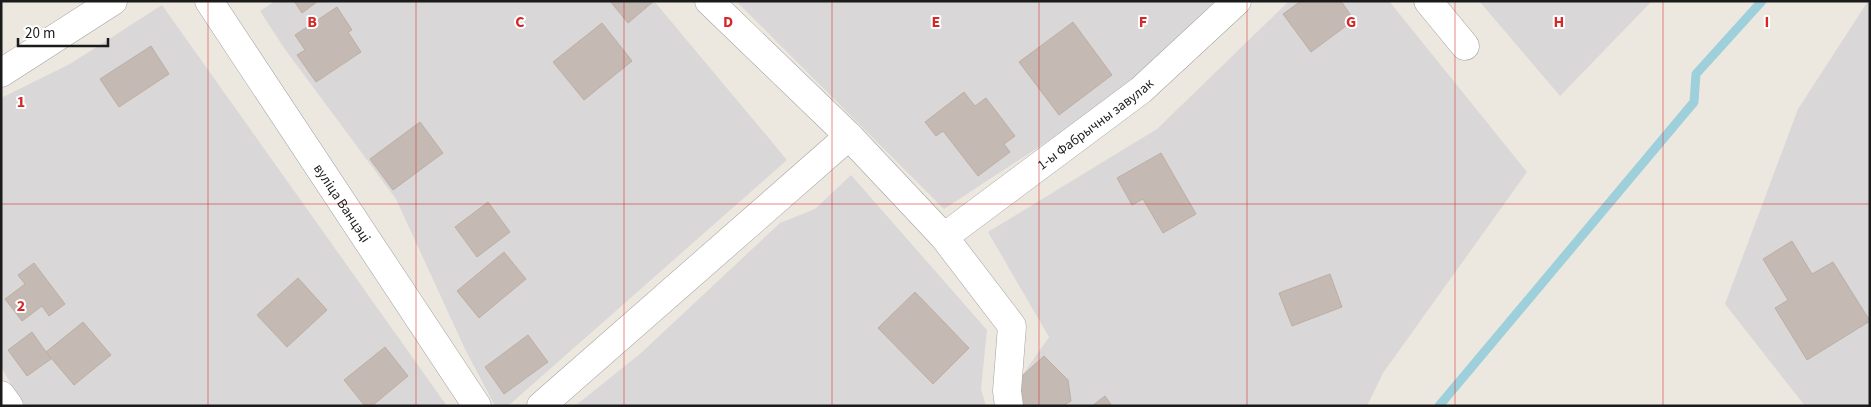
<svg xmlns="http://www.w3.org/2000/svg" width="1871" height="407" font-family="'Source Sans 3',sans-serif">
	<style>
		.residential { fill: #d9d7d7 }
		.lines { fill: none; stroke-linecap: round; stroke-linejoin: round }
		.stream { stroke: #9ed0dc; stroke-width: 9 }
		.building { fill: #c4bab3; stroke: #beaea2 }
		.minor-casing { stroke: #a2a2a2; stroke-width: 29 }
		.minor { stroke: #fff; stroke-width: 28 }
		.grid { fill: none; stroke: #d62828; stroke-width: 1; stroke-opacity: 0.55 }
		.labels { text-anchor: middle; stroke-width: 4; stroke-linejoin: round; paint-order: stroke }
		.street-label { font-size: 14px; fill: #1b1b1b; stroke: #fff }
		.grid-label { font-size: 16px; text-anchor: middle; font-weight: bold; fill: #d62828; stroke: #fff; stroke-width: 4; stroke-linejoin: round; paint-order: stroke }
	</style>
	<rect width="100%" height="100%" fill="#ede8df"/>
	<!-- residential -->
	<g class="residential">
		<polygon points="275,1 654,1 787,160 508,406 495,406 465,349 396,199 284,48 260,11"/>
		<polygon points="736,1 1215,1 1132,86 944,209"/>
		<polygon points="1289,1 1389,1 1527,172 1383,373 1367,406 1022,406 1021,377 1049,337 988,232 1157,129"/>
		<polygon points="1479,1 1652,1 1560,96"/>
		<polygon points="1868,1 1870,1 1870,406 1805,406 1725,304 1798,109"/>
		<polygon points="162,5 447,406 26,406 18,396 1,367 1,98 70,64"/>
		<polygon points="851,175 987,330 981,389 986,406 575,406 641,353 780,223 815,209"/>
	</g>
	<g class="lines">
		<!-- stream -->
		<polyline class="stream" points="1439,406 1694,102 1696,74 1762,1"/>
	</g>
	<!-- building -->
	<g class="building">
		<polygon points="294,1 318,1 302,13"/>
		<polygon points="610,1 654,1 628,23"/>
		<polygon points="1301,1 1341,1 1354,20 1311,52 1283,14"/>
		<polygon points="337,7 352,30 348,32 361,52 316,82 297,55 305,50 295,35"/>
		<polygon points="1073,22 1112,75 1059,115 1019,62"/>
		<polygon points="602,23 632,61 584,100 553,62"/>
		<polygon points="151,46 169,74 119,107 100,79"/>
		<polygon points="964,92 975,106 986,98 1015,136 1004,144 1010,152 978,176 943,131 936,136 925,122"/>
		<polygon points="420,122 443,153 393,190 370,159"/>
		<polygon points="1161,153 1196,214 1163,233 1143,199 1132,205 1117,178"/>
		<polygon points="488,202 510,232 477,257 455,227"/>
		<polygon points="1792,241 1812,274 1833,262 1870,321 1807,360 1775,308 1788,300 1763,259"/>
		<polygon points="504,252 526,279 479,318 457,291"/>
		<polygon points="34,263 65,304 49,316 42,306 22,321 5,299 25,284 18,275"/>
		<polygon points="1330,274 1342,307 1292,326 1279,293"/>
		<polygon points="298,278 327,310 287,347 257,315"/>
		<polygon points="915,292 969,348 933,384 878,328"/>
		<polygon points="83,322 111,355 74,385 46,352"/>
		<polygon points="32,332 51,359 27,376 8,350"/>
		<polygon points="528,335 548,362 504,394 485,367"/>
		<polygon points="385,347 408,376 372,406 365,406 344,380"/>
		<polygon points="1044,356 1068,380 1071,401 1063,406 1022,406 1021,377"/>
		<polygon points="1105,396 1112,406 1092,406"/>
	</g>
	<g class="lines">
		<!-- minor casing -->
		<g class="minor-casing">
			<g id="minor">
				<path id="s1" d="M 209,1 L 477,406"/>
				<polyline points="709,1 849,136 944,237"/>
				<polyline points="1428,1 1465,46"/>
				<polyline points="1,73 113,1"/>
				<polyline points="1,395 9,406"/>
				<polyline points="541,406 849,136"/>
				<path id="s2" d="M 1009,406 L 1007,391 L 1012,326 L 944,237 L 1141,90 L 1237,1"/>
			</g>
		</g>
		<!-- minor -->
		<use href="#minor" class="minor"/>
	</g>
	<!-- grid -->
	<path class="grid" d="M 208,1 L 208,406M 416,1 L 416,406M 624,1 L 624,406M 832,1 L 832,406M 1039,1 L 1039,406M 1247,1 L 1247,406M 1455,1 L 1455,406M 1663,1 L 1663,406M 1,204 L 1870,204"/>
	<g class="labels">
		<!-- street labels -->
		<g class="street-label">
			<text dy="5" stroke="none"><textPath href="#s2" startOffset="381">1-ы Фабрычны завулак</textPath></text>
			<text dy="5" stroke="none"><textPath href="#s1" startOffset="242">вуліца Ванцэці</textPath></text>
		</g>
	</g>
	<g class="grid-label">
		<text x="312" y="27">B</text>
		<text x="520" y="27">C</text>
		<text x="728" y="27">D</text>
		<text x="936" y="27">E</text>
		<text x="1143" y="27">F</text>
		<text x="1351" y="27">G</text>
		<text x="1559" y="27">H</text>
		<text x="1767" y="27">I</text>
		<text x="21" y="107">1</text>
		<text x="21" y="311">2</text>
	</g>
	<!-- border -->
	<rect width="1871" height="407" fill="none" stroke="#1b1b1b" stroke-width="5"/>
	<!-- scale -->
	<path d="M18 38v8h90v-8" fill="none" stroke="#1b1b1b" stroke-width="2.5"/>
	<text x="25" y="38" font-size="15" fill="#1b1b1b" stroke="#ffffff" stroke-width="4" paint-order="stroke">20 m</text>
</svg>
